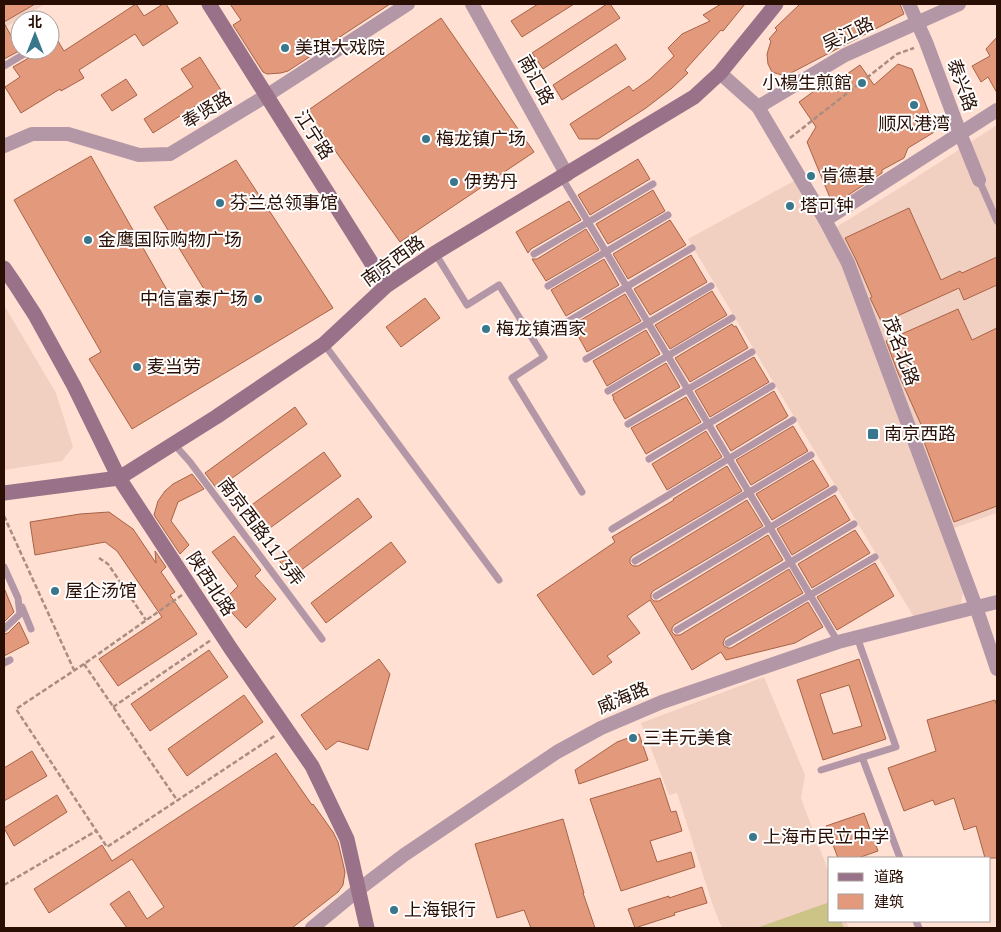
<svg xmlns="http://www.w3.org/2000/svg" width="1001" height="932" font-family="'PT Sans','Noto Sans SC',sans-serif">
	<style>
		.built { fill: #f1cfc1 }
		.green { fill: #cbc486 }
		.building { fill: #e39a7c; stroke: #a76347; fill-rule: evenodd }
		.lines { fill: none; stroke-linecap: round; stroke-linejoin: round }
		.path { stroke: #aa8d81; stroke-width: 2.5; stroke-dasharray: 5 2.5; stroke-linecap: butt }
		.lane { stroke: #b397a7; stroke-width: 7 }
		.street { stroke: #b397a7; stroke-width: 14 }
		.secondary { stroke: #997188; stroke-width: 15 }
		.poi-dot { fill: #38778c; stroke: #fff; stroke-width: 2 }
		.labels { text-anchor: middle; stroke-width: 4; stroke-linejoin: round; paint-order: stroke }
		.street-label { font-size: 18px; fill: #290e04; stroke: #fff }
		.poi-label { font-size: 18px; fill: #290e04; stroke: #fff; text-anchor: start }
	</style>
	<rect width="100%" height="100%" fill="#ffe0d3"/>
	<!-- built -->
	<g class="built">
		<polygon points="4,4 45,4 4,28"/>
		<polygon points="997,125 997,513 951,529 835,228 906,184"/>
		<polygon points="794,181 842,265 963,593 961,603 954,609 915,619 688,239"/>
		<polygon points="4,305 56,393 73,447 62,461 4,470"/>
		<polygon points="764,677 805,775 801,798 830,876 830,921 846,921 849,928 722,928 712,903 677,793 669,795 641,723"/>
	</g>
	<!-- green -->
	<polygon class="green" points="830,902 830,921 841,921 844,928 756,928"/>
	<!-- building -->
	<g class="building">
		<polygon points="4,4 35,4 4,22"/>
		<polygon points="136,4 144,16 163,4 166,4 178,23 143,46 135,34 79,70 84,78 61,91 60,89 21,113 5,87 20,77 13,67 34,55 36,50 50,50 50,28 64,51"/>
		<polygon points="230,4 390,4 288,71 281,73 267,74 263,72 233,25 241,20"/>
		<polygon points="538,4 574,4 522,37 511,21"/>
		<polygon points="607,4 610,4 620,18 543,69 532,53"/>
		<polygon points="721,4 745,4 723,31 721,30 685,70 688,73 672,88 646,108 598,139 579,139 570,124 629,86 633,91 650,79 674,56 668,48 682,34 710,21 703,15"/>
		<polygon points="800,4 900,4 904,14 789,74 782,75 772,72 768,64 767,54 771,41 769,39 777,30 775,28"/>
		<polygon points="441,18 534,152 400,242 307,111"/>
		<polygon points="4,23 19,50 21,50 4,59"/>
		<polygon points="997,37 997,93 988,77 981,82 972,66 990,56 986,49"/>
		<polygon points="616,44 626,59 562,100 553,85"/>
		<polygon points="200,57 221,90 153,133 144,119 193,87 181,69"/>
		<polygon points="898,64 912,69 936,131 908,148 904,158 882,170 882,173 833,205 807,142 816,127 799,102 828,81 831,85 860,65 874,85"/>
		<polygon points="126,79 137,95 112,111 101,95"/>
		<polygon points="91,156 176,306 204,289 154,207 236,160 333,308 132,429 89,359 101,352 14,200"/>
		<polygon points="638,159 650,179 590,215 578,195"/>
		<polygon points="653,190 665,211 608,244 596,224"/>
		<polygon points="569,201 581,220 531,249 528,253 516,232"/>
		<polygon points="909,208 941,280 960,271 962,273 997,257 997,285 964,300 959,288 882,323 870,298 872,297 856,260 845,238"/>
		<polygon points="670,220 686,245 628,279 613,254"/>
		<polygon points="586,229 599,250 546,281 532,259 537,259"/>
		<polygon points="691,255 707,282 650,315 634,289"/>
		<polygon points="604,259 619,285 566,316 551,290"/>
		<polygon points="712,291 727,315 670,349 655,325"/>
		<polygon points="625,294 641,321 587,352 572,325"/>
		<polygon points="425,298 440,318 401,347 386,327"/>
		<polygon points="958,309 972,340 997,328 997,506 954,522 923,439 927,438 898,373 886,341"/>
		<polygon points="732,324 734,327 736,326 748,348 690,382 675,358"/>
		<polygon points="646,330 660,354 607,386 593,361"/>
		<polygon points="754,357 769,382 710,417 695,391"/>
		<polygon points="666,363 680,387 625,419 613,399 614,398 612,395"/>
		<polygon points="774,391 788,416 787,416 787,417 731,451 716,426"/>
		<polygon points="686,397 701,422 646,454 631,428"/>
		<polygon points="295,407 307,424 217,489 205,473"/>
		<polygon points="793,426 808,451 751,485 736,460"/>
		<polygon points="706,431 722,457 667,490 652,464"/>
		<polygon points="324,452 341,476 259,536 242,512"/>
		<polygon points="813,460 829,486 772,520 756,494"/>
		<polygon points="727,466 742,491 632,556 630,559 630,563 633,566 638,566 747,500 763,526 653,591 651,594 651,598 654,601 659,601 768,535 783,560 674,625 672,628 672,632 675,635 680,635 789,569 803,593 725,638 723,643 724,646 728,648 731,648 808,602 823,627 795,643 726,660 721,652 692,670 650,600 627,616 640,633 607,656 612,662 593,675 537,595 615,542 612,537 674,500 673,499"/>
		<polygon points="192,474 204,489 178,502 171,521 189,545 180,554 154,515 158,501 165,491 173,484"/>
		<polygon points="835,495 850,520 792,555 777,529"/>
		<polygon points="358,498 372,517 292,577 278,559"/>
		<polygon points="109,512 133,529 156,563 155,551 166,567 161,572 175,592 170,595 197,634 118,686 99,659 162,617 117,551 105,542 35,555 30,522 80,514"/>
		<polygon points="855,530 870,553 812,588 798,564"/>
		<polygon points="234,536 261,570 255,576 276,599 246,628 222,602 238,586 212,552"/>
		<polygon points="391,542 406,562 326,623 311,603"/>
		<polygon points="875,563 894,596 837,630 817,597"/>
		<polygon points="4,588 14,612 4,622"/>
		<polygon points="19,622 29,643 4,656 4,634 8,633"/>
		<polygon points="209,650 228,677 150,731 131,704"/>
		<polygon points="379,659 390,674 368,750 338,741 326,750 301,715"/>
		<path d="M 859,659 L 886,739 L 823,760 L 797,680 ZM 849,685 L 862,726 L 833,734 L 820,694 Z"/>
		<polygon points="244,695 263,722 187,776 168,749"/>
		<polygon points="995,700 997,706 997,858 985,858 976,826 964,830 954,798 935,805 933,800 904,811 888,768 936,751 927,720"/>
		<polygon points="639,734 648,760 579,784 575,770 617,742"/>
		<polygon points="32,751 47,776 4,801 4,768"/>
		<polygon points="276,753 312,805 313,804 333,832 338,842 345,872 343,885 338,892 292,928 127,928 110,904 129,891 147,919 164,907 132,859 49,913 34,889 102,845 112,861"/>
		<polygon points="660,778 671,812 676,811 682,831 650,841 657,862 691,852 695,867 621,891 590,799"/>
		<polygon points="57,795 67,812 14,846 4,828"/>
		<polygon points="864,813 878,851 858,858 838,858 826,826"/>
		<polygon points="563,819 584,893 583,893 595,928 531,928 524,910 497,918 475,844"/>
		<polygon points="702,887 707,903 674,913 675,915 635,928 628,909 669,896 669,898"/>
	</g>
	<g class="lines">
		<!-- path -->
		<g class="path">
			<polyline points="790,138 897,54 914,48"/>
			<polyline points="4,516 74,670"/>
			<polyline points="99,558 108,564 146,620"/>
			<polyline points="182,595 84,664 16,709 107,847 276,735"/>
			<polyline points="84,664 177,800"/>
			<polyline points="113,707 211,640"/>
			<polyline points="4,885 96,831"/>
		</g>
		<!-- lane -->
		<g class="lane">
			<polyline points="4,66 31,50"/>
			<polyline points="562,178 838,642"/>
			<polyline points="979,180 997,221"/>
			<polyline points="435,253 467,305 499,285 544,357 512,378 582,492"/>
			<polyline points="534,254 653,184"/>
			<polyline points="548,286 668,215"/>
			<polyline points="567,322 692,248"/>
			<polyline points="324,344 499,580"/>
			<polyline points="586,359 711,286"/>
			<polyline points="608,391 732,318"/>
			<polyline points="628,424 752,352"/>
			<polyline points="173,443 190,462 322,639"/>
			<polyline points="649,459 772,386"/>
			<polyline points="612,529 793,420"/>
			<polyline points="635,561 811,455"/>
			<polyline points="4,567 18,598 20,614 4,629"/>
			<polyline points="656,596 834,489"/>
			<polyline points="22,607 31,629"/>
			<polyline points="677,630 854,524"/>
			<polyline points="728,643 875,557"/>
			<polyline points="4,663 10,660"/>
			<polyline points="862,757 900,858"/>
			<polyline points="821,770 896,747 857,637"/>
			<polyline points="916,921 919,928"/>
		</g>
		<!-- street -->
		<g class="street">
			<polyline points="472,4 567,175"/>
			<polyline points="909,4 926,42 960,133 979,180"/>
			<polyline points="720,73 758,107 825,220 848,263 976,607 997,669"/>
			<polyline points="758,107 845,55 959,4"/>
			<polyline points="4,146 32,134 68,134 139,155 170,154 266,96 408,4"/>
			<polyline points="825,220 997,110"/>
			<polyline points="312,928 358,890 404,855 557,752 601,728 662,702 838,642 997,602"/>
		</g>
		<!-- secondary -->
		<g class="secondary">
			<polyline points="209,4 386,286"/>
			<polyline points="4,268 15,284 35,315 74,386 119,478 231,649 312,766 347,839 367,928"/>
			<polyline points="4,493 119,478 216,417 324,344 386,286 435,253 694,97 720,73 776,4"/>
		</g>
	</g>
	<!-- markers -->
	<g class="poi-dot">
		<circle cx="285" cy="48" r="5"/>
		<circle cx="862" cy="83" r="5"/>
		<circle cx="914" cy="105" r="5"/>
		<circle cx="426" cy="139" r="5"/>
		<circle cx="811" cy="176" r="5"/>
		<circle cx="454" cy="182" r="5"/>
		<circle cx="220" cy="203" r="5"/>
		<circle cx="790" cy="206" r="5"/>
		<circle cx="88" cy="240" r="5"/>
		<circle cx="258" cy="299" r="5"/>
		<circle cx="486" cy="329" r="5"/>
		<circle cx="137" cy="367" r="5"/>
		<rect x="867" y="428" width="12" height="12" rx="2.5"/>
		<circle cx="55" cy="591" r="5"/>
		<circle cx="633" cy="738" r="5"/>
		<circle cx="753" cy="837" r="5"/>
		<circle cx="394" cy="910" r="5"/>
	</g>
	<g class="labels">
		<!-- street labels -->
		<g class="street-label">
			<text transform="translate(848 34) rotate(-26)" y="6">吴江路</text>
			<text transform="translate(536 80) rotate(61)" y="6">南汇路</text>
			<text transform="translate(962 85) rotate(70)" y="6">泰兴路</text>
			<text transform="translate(207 110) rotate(-31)" y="6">奉贤路</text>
			<text transform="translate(314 135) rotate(57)" y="6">江宁路</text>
			<text transform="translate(393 261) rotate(-36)" y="6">南京西路</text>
			<text transform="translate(901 351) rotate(70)" y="6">茂名北路</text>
			<text transform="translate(261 532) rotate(53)" y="6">南京西路1173弄</text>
			<text transform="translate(211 584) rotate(57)" y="6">陕西北路</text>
			<text transform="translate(623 698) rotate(-23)" y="6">威海路</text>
		</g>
		<!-- poi labels -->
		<g class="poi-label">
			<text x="295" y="54">美琪大戏院</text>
			<text x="852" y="89" text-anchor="end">小楊生煎館</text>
			<text x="914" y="130" text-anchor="middle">顺风港湾</text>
			<text x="436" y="145">梅龙镇广场</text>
			<text x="821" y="182">肯德基</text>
			<text x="464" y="188">伊势丹</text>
			<text x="230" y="209">芬兰总领事馆</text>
			<text x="800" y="212">塔可钟</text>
			<text x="98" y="246">金鹰国际购物广场</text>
			<text x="248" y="305" text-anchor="end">中信富泰广场</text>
			<text x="496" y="335">梅龙镇酒家</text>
			<text x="147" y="373">麦当劳</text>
			<text x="884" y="440">南京西路</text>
			<text x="65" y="597">屋企汤馆</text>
			<text x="643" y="744">三丰元美食</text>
			<text x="763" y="843">上海市民立中学</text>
			<text x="404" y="916">上海银行</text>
		</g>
	</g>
	<!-- border -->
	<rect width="1001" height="932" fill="none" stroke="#290e04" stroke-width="10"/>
	<!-- legend -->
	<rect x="828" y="857" width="162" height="65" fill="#ffffff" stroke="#a99f9b"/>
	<rect x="838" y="873" width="25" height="8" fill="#997188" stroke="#a99f9b"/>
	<text x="874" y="882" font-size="15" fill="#290e04">道路</text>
	<rect x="838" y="894" width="25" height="15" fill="#e39a7c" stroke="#a99f9b"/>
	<text x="874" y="907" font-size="15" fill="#290e04">建筑</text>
	<!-- north arrow -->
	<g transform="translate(35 35)"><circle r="24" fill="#ffffff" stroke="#a99f9b"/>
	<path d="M0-4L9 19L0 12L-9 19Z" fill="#38778c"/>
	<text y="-8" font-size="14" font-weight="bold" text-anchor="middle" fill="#290e04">北</text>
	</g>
</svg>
